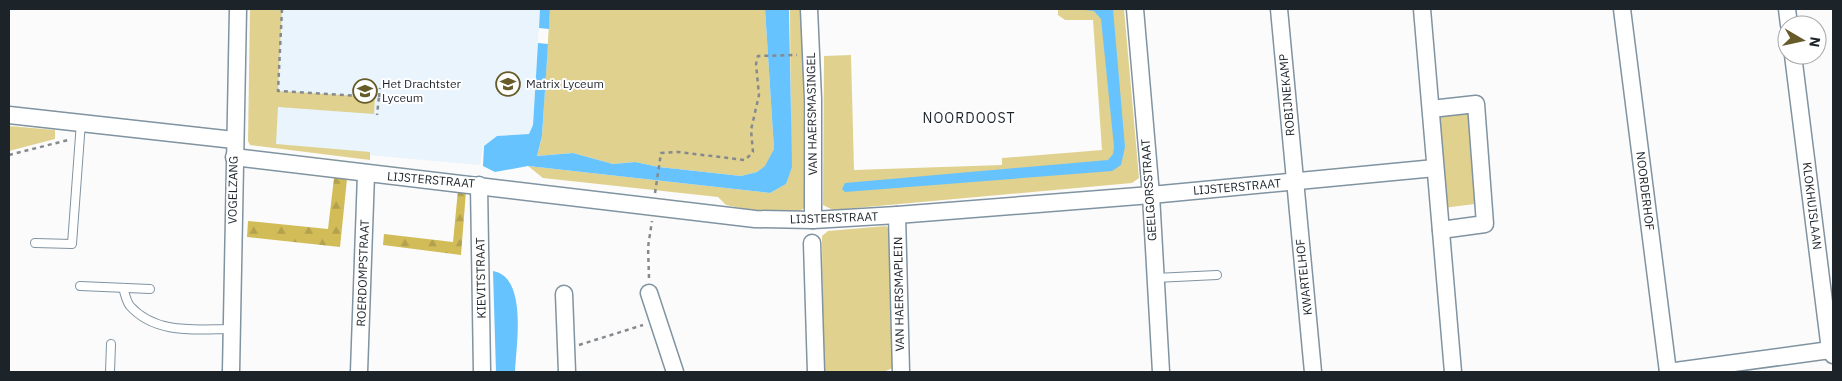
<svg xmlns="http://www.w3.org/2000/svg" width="1842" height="381" font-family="'IBM Plex Sans',sans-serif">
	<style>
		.built { fill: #e9f4fc }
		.grass { fill: #e0d18e }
		.forest { fill: url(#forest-firs) }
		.water { fill: #67c3fe }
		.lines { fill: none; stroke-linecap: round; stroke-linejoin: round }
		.service-casing { stroke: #8093a1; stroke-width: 10 }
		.minor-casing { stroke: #8093a1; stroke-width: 19 }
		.path { stroke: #868a8e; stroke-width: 2.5; stroke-dasharray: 4 4; stroke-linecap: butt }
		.service { stroke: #fff; stroke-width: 8 }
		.minor { stroke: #fff; stroke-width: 16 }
		.labels { text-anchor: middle; stroke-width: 4; stroke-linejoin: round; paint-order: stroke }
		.poi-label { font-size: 12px; fill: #1c242a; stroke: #fff; text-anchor: start }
		.street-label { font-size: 12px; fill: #1c242a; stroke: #fff }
		.neighbourhood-label { font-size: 14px; letter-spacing: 1px; fill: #1c242a; stroke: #fff }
	</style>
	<defs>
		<pattern id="forest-firs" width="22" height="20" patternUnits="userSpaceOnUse" patternTransform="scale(1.25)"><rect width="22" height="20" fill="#d1bc58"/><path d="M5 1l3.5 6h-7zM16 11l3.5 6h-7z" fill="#b3a14d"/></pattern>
	</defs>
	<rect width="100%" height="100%" fill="#fbfbfb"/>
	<!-- built -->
	<polygon class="built" points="252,9 540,9 533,125 529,134 497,136 483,146 480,165 254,145"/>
	<!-- grass -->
	<g class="grass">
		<polygon points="250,9 282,9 278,91 375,97 374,114 278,107 276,144 370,152 370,160 250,145 248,141"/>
		<polygon points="550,9 765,9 774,149 766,166 757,172 741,176 659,167 635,162 613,164 573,153 537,156 542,136"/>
		<polygon points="790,9 803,9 804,208 796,214 765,213 726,205 718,197 543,178 528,166 770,193 786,184 791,167"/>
		<polygon points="1058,9 1124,9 1139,178 1132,183 833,210 823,205 824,56 851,55 854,170 1002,165 1002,158 1102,150 1093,20 1065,20 1058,15"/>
		<polygon points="1468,112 1475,204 1443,208 1437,116"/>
		<polygon points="9,126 55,130 55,139 9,151"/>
		<polygon points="886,226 890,230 893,368 883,372 823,372 822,236 828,231"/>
	</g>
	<!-- forest -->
	<g class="forest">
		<polygon points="334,178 347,179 340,247 247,237 248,221 328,229"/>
		<polygon points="458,190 466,191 461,255 383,245 384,234 453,242"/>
	</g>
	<!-- water -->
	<g class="water">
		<polygon points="540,9 550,9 549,29 539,28"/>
		<polygon points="765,9 789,9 792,167 786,184 770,193 528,166 495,172 483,166 484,146 497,136 529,134 533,125 538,43 548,44 542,136 537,156 573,153 613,164 635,162 659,167 741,176 757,172 765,166 774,149"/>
		<polygon points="1076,9 1113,9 1125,147 1121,165 1112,171 845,192 842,189 845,183 1108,160 1113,154 1114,147 1101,19 1094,11"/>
		<path d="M 493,271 C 528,277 516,346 515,372 L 496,372 Z"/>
	</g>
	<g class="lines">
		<!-- service casing -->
		<g class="service-casing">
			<g id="service">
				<polyline points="35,243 72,244 81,122"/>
				<polyline points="1155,278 1217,275"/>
				<polyline points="80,286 150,289"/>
				<path d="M 123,288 C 125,293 126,301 130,306 C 156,335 197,329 231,329"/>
				<polyline points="110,372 111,344"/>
			</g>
		</g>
		<!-- minor casing -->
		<g class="minor-casing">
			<g id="minor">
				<polyline points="809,9 813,99 813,220"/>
				<polyline points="1135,9 1151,195 1161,372"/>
				<polyline points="1279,9 1313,372"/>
				<polyline points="1422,9 1453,372"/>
				<polyline points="1622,9 1668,372"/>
				<polyline points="1787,9 1789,25"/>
				<polyline points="1793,55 1830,350 1833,355"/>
				<polyline points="1431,109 1476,104 1485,224 1441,230"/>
				<polyline points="9,115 234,140"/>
				<polyline points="234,157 755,219 813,220 897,215 1151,195 1435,168"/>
				<polyline points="479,185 482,372"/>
				<polyline points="897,215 901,372"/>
				<polyline points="812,243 816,372"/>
				<polyline points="649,293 675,372"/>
				<polyline points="564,294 567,372"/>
				<polyline points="231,372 238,9"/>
				<polyline points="359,372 366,174"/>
				<polyline points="1668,372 1830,350"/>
			</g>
		</g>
		<!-- path -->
		<g class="path">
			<polyline points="282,9 278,91 379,97 377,115"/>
			<polyline points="379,97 380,88"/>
			<polyline points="9,155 68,140 68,137"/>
			<polyline points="655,193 661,153 678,152 745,160 753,152 751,130 759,95 756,64 758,56 797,55"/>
			<polyline points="649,278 648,247 652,221"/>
			<polyline points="579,345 643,325"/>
		</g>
		<!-- service -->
		<use href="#service" class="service"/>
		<!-- minor -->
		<use href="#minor" class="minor"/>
	</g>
	<!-- icons -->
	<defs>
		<g id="school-ring" transform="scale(1.25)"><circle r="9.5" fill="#fff" stroke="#675c29" stroke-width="1.5"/><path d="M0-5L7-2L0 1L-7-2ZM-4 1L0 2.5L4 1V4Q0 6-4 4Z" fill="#675c29"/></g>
	</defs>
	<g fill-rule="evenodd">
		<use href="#school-ring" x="508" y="84"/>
		<use href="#school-ring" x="365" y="91"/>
	</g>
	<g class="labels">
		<!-- poi labels -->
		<g class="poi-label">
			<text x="382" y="88">Het Drachtster<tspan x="382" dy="14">Lyceum</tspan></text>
			<text x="526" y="88">Matrix Lyceum</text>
		</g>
		<!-- street labels -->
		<g class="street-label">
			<text transform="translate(1287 95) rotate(-95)" y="4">ROBIJNEKAMP</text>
			<text transform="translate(812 114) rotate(-91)" y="4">VAN HAERSMASINGEL</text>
			<text transform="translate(431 180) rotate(5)" y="4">LIJSTERSTRAAT</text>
			<text transform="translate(1237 187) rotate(-5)" y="4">LIJSTERSTRAAT</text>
			<text transform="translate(233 190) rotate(-89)" y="4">VOGELZANG</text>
			<text transform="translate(1149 190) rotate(-94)" y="4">GEELGORSSTRAAT</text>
			<text transform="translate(1645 191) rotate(83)" y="4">NOORDERHOF</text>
			<text transform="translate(1812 206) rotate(83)" y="4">KLOKHUISLAAN</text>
			<text transform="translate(834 218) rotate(-2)" y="4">LIJSTERSTRAAT</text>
			<text transform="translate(363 273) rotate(-88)" y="4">ROERDOMPSTRAAT</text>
			<text transform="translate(1304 277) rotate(-96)" y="4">KWARTELHOF</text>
			<text transform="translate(481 278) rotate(-91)" y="4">KIEVITSTRAAT</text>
			<text transform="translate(899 294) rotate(-91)" y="4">VAN HAERSMAPLEIN</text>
		</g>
		<!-- neighbourhood labels -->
		<g class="neighbourhood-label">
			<text x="969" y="123">NOORDOOST</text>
		</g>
	</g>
	<!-- border -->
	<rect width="1842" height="381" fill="none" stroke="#1c242a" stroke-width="20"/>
	<!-- north arrow -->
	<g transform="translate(1802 40) rotate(99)"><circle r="24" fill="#ffffff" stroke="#a4a7aa"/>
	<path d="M0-4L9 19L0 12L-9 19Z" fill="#675c29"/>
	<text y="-8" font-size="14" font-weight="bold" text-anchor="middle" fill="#1c242a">N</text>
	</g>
</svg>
